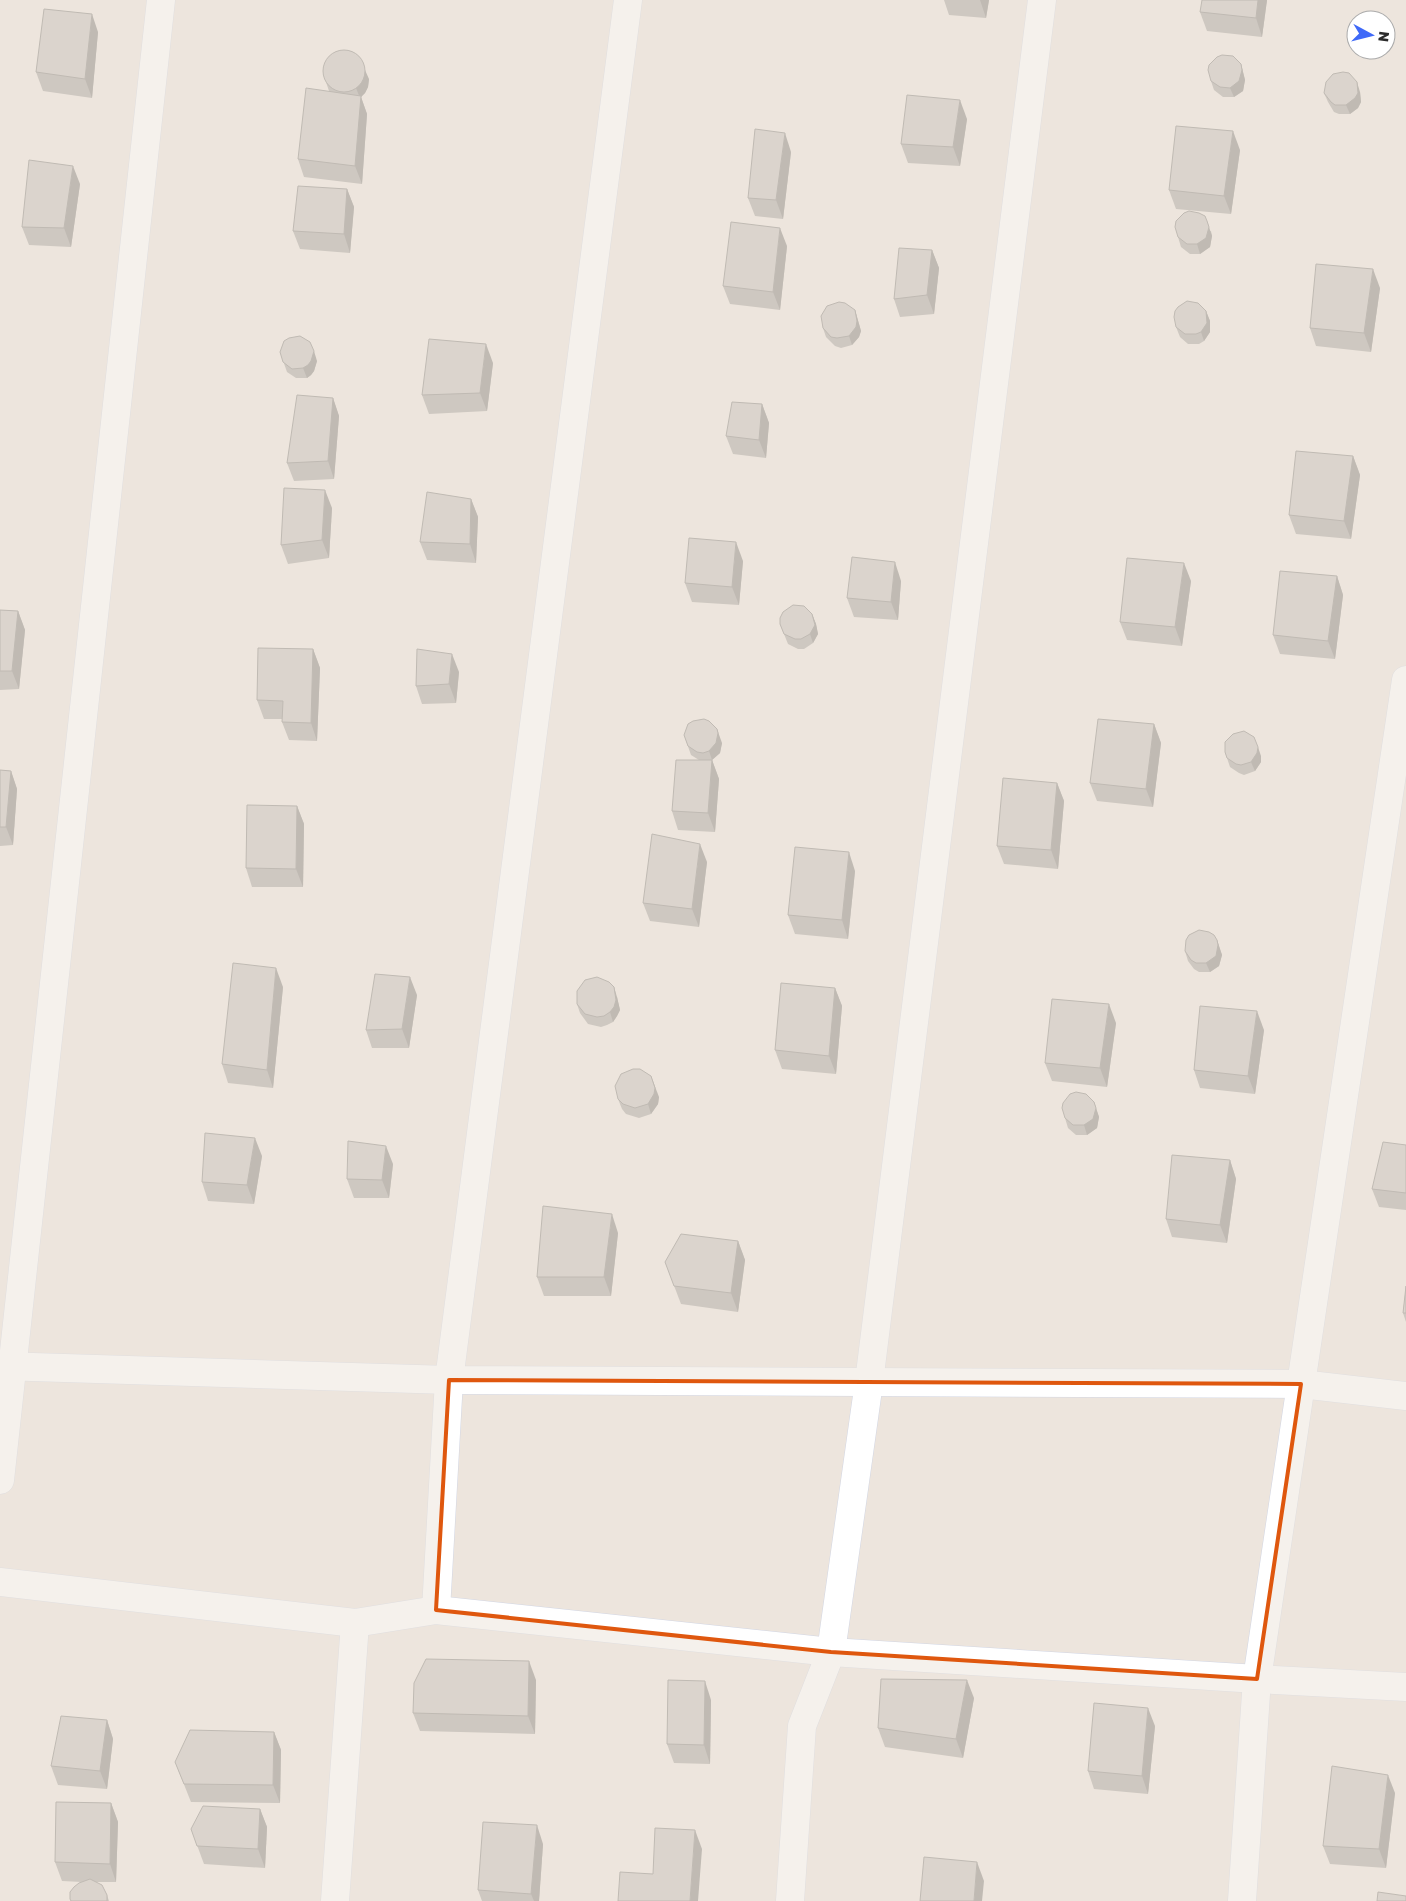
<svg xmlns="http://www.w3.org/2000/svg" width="1406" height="1901" font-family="'Golos Text',sans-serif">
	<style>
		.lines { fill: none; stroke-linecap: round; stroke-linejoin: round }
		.minor-casing { stroke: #d2d6e3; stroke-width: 29 }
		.minor { stroke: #fff; stroke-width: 28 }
		.wall { fill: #a9a4a0 }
		.shaded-wall { fill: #8a8682 }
		.building { fill: #c5bfba; stroke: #8a8682 }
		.marked { fill: none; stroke: #df570e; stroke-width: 4; stroke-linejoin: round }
	</style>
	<rect width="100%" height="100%" fill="#ede5dd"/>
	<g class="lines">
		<!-- minor casing -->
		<g class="minor-casing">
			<g id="minor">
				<polyline points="0,1366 449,1380 1301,1384 1406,1396"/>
				<polyline points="0,1480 161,0"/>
				<polyline points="0,1582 355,1623 436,1610 831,1652 1257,1679 1406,1687"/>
				<polyline points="436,1610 449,1380 628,0"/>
				<polyline points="335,1901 355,1623"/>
				<polyline points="790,1901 802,1726 831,1652 869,1382 1042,0"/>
				<polyline points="1242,1901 1257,1679 1406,680"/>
			</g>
		</g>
		<!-- minor -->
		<use href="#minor" class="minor"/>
	</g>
	<!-- wall -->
	<g class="wall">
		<polygon points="944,0 989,0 986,18 949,15"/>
		<polygon points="1267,0 1262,37 1207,31 1200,12"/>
		<polygon points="98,32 92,98 43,91 36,72"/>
		<polygon points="1241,64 1245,80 1243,91 1234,97 1223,97 1214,90 1211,81"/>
		<polygon points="369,79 368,87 365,93 361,97 367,114 362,184 304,177 298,159 329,91 326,82"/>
		<polygon points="1360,92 1361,102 1358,108 1350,114 1339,114 1334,112 1328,102 1324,93"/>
		<polygon points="967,119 960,166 908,163 901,144"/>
		<polygon points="1240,150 1231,214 1176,209 1169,190"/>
		<polygon points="791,152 783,219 755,216 748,198"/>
		<polygon points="80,184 71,247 29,245 22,227"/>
		<polygon points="347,189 354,207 350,253 300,249 293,231"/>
		<polygon points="1211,231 1212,236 1210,247 1200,254 1190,254 1181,247 1178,237"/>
		<polygon points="787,246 780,310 730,304 723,286"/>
		<polygon points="932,250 939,268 934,314 900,317 894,299"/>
		<polygon points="1380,288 1371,352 1316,346 1310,328"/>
		<polygon points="855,310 861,331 859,337 852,345 841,348 835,346 826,337 823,328"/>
		<polygon points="1206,311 1210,321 1210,332 1204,341 1199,344 1188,344 1180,337 1176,327"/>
		<polygon points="280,352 317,361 314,371 311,375 307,378 296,378 287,372"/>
		<polygon points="493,363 487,411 429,414 422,395"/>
		<polygon points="333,398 339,416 334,479 294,481 287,463"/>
		<polygon points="762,404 769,423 766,458 733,454 726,436"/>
		<polygon points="1353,456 1360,475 1351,539 1296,534 1289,515"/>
		<polygon points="471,499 478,517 476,563 427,560 420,542"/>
		<polygon points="332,508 329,558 288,564 281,545"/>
		<polygon points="743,561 739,605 692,602 685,583"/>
		<polygon points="1337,576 1343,595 1335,659 1280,654 1273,635"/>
		<polygon points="901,581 898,620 854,617 847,598"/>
		<polygon points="1191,581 1182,646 1127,640 1120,622"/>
		<polygon points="0,610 18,611 25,630 19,689 0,690"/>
		<polygon points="812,614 816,624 818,634 813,643 804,649 798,649 788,644 780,624"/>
		<polygon points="313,649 320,668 317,741 289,740 282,722 282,719 264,719 257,700"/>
		<polygon points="459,672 456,703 422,704 416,686"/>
		<polygon points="1154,724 1161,743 1153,807 1097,801 1090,783"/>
		<polygon points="684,735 722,743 720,753 712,760 719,779 715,832 678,830 672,811 699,760 691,755"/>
		<polygon points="1225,752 1261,756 1261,762 1255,771 1244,775 1239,773 1230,767"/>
		<polygon points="0,770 11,771 17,789 13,845 0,846"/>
		<polygon points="1057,783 1064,801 1058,869 1004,864 997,846"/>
		<polygon points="297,806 304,824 303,887 252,887 246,868"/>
		<polygon points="707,862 699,927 650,921 643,903"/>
		<polygon points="855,871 848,939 795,934 788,915"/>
		<polygon points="1217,940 1222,955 1219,966 1210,972 1199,972 1194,969 1188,961 1185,951"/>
		<polygon points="283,987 273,1088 228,1083 222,1064"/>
		<polygon points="835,988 842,1006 836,1074 782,1069 775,1050"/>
		<polygon points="417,995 409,1048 372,1048 366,1030"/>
		<polygon points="617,997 620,1010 617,1016 613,1022 607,1025 601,1027 588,1024 580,1013 577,1004"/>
		<polygon points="1116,1023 1107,1087 1052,1081 1045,1063"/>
		<polygon points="1264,1030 1255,1094 1200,1088 1194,1070"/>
		<polygon points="659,1097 658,1104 651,1114 639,1118 626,1114 622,1109 618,1099"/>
		<polygon points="1094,1102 1099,1117 1097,1128 1087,1135 1076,1135 1068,1128 1065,1118"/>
		<polygon points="1406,1145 1406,1210 1379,1207 1372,1189"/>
		<polygon points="262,1156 254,1204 208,1201 202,1182"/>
		<polygon points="1230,1160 1236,1179 1227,1243 1172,1237 1166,1219"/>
		<polygon points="393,1164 389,1198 354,1198 347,1179"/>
		<polygon points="618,1233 611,1296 544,1296 537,1277"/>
		<polygon points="738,1241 745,1260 738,1312 681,1304 665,1262"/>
		<polygon points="1406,1286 1406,1322 1403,1313"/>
		<polygon points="536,1680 535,1734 420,1731 413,1713"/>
		<polygon points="974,1698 963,1758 885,1747 878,1728"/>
		<polygon points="711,1700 710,1764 674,1763 667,1744"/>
		<polygon points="107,1720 113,1739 107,1789 58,1785 51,1766"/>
		<polygon points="1155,1726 1148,1794 1094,1789 1088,1771"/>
		<polygon points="274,1732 281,1750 280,1803 191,1802 175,1762"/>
		<polygon points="1395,1793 1386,1868 1330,1864 1323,1846"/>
		<polygon points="111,1803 118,1822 116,1882 95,1882 107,1895 109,1901 71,1901 82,1882 62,1881 55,1862"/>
		<polygon points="260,1809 267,1827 265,1868 204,1864 191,1829"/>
		<polygon points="543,1844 539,1901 482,1901 478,1890"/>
	</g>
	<!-- shaded-wall -->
	<g class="shaded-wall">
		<polygon points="980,0 989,0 986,18"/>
		<polygon points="1258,0 1267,0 1262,37 1256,18"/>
		<polygon points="92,14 98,32 92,98 85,79"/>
		<polygon points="1241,64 1245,80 1243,91 1234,97 1230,88"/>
		<polygon points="365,70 369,79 368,87 365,93 361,97 367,114 362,184 355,166 360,98 356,88"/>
		<polygon points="1357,82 1360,92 1361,102 1358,108 1350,114 1346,105"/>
		<polygon points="960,100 967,119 960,166 953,147"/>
		<polygon points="1233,131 1240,150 1231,214 1224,196"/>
		<polygon points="785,133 791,152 783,219 776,200"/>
		<polygon points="73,166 80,184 71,247 64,228"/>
		<polygon points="347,189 354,207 350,253 344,234"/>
		<polygon points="1207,221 1212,236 1210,247 1200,254 1197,244"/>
		<polygon points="780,228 787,246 780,310 773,292"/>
		<polygon points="932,250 939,268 934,314 927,295"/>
		<polygon points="1373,269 1380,288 1371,352 1364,333"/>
		<polygon points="855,310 861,331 859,337 852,345 849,336"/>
		<polygon points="1206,311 1210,321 1210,332 1204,341 1201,332"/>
		<polygon points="486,344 493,363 487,411 480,393"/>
		<polygon points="314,351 317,361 314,371 311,375 307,378 303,368"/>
		<polygon points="333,398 339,416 334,479 328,461"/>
		<polygon points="762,404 769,423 766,458 759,440"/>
		<polygon points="1353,456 1360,475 1351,539 1344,521"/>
		<polygon points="325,490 332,508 329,558 322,540"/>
		<polygon points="471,499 478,517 476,563 470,544"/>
		<polygon points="736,542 743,561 739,605 732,587"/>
		<polygon points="895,562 901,581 898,620 891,602"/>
		<polygon points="1184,563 1191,581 1182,646 1175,627"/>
		<polygon points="1337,576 1343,595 1335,659 1328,641"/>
		<polygon points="18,611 25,630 19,689 12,671"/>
		<polygon points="812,614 816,624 818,634 813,643 810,634"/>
		<polygon points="313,649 320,668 317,741 311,723"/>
		<polygon points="452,654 459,672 456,703 449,684"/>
		<polygon points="1154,724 1161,743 1153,807 1146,789"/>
		<polygon points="717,729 722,743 720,753 712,760 709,751"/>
		<polygon points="1258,747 1261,756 1261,762 1255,771 1251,762"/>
		<polygon points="712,760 719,779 715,832 708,813"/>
		<polygon points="11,771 17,789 13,845 6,827"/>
		<polygon points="1057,783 1064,801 1058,869 1051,850"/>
		<polygon points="297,806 304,824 303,887 296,869"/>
		<polygon points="700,844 707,862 699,927 692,909"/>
		<polygon points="849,852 855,871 848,939 842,920"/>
		<polygon points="1217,940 1222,955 1219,966 1210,972 1206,963"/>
		<polygon points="276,968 283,987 273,1088 267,1070"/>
		<polygon points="410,977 417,995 409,1048 402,1029"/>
		<polygon points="614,987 617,997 620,1010 617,1016 613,1022 610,1012"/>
		<polygon points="835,988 842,1006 836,1074 829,1056"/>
		<polygon points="1109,1004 1116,1023 1107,1087 1100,1068"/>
		<polygon points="1257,1011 1264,1030 1255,1094 1248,1076"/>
		<polygon points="651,1076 659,1097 658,1104 651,1114 648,1104"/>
		<polygon points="1094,1102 1099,1117 1097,1128 1087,1135 1084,1125"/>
		<polygon points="255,1138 262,1156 254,1204 247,1185"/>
		<polygon points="386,1146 393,1164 389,1198 382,1180"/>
		<polygon points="1230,1160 1236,1179 1227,1243 1220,1225"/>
		<polygon points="612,1214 618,1233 611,1296 604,1277"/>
		<polygon points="738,1241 745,1260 738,1312 731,1293"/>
		<polygon points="529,1661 536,1680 535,1734 528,1716"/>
		<polygon points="967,1680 974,1698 963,1758 956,1739"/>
		<polygon points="705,1681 711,1700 710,1764 704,1745"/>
		<polygon points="1148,1708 1155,1726 1148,1794 1142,1776"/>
		<polygon points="107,1720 113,1739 107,1789 100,1771"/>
		<polygon points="274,1732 281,1750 280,1803 273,1785"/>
		<polygon points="1388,1775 1395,1793 1386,1868 1379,1849"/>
		<polygon points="111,1803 118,1822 116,1882 110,1864"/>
		<polygon points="260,1809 267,1827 265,1868 258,1849"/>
		<polygon points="537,1825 543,1844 539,1901 534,1901 531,1894"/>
		<polygon points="695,1830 702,1849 698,1901 690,1901"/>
		<polygon points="977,1862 984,1881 982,1901 974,1901"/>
	</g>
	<!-- building -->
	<g class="building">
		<polygon points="1202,0 1258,0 1256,18 1200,12"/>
		<polygon points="44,9 92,14 85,79 36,72"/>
		<circle cx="344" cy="71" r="21"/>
		<polygon points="1222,55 1233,56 1241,64 1242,70 1239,81 1230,88 1220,87 1211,81 1208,70 1209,65 1217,57"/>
		<polygon points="1343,72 1349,73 1357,82 1358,93 1355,98 1346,105 1335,105 1331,102 1324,93 1326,82 1333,74"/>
		<polygon points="306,88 361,96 355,166 298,159"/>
		<polygon points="907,95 960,100 953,147 901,144"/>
		<polygon points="1176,126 1233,131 1224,196 1169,190"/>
		<polygon points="755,129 785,133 776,200 748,198"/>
		<polygon points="29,160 73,166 64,228 22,227"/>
		<polygon points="298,186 347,189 344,234 293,231"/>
		<polygon points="1189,211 1199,213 1205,216 1207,221 1209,227 1206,238 1197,244 1187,244 1178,237 1175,227 1176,221 1184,213"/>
		<polygon points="731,222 780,228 773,292 723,286"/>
		<polygon points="899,248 932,250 927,295 894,299"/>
		<polygon points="1316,264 1373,269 1364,333 1310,328"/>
		<polygon points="1187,301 1198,303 1206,311 1207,323 1201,332 1196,334 1185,334 1176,327 1174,317 1175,311 1178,307"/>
		<polygon points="839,302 845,303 855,310 857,321 856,327 849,336 837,338 831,337 823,328 821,316 827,306"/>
		<polygon points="300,336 310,342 314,351 311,361 308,365 303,368 292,369 283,362 280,352 284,341 289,338"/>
		<polygon points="429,339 486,344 480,393 422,395"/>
		<polygon points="297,395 333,398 328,461 287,463"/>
		<polygon points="732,402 762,404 759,440 726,436"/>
		<polygon points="1296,451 1353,456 1344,521 1289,515"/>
		<polygon points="284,488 325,490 322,540 281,545"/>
		<polygon points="427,492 471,499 470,544 420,542"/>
		<polygon points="689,538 736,542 732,587 685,583"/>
		<polygon points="852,557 895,562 891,602 847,598"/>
		<polygon points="1127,558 1184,563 1175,627 1120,622"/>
		<polygon points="1280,571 1337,576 1328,641 1273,635"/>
		<polygon points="793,605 804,606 812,614 815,625 810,634 801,639 795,639 784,634 780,624 780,618 783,612"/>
		<polygon points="0,610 18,611 12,671 0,671"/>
		<polygon points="258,648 313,649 311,723 282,722 283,701 257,700"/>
		<polygon points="417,649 452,654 449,684 416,686"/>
		<polygon points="704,719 709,721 717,729 718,733 716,743 709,751 703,753 697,752 688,746 684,735 688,724 693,721"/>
		<polygon points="1098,719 1154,724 1146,789 1090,783"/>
		<polygon points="1244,731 1254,737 1258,747 1257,753 1251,762 1241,765 1236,764 1227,758 1225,752 1225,742 1233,734"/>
		<polygon points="676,760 712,760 708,813 672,811"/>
		<polygon points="0,770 11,771 6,827 0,827"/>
		<polygon points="1003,778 1057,783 1051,850 997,846"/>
		<polygon points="247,805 297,806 296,869 246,868"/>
		<polygon points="652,834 700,844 692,909 643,903"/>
		<polygon points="795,847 849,852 842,920 788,915"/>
		<polygon points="1199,930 1209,932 1214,935 1217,940 1218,945 1216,956 1206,963 1196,963 1191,960 1185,951 1186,940 1189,935"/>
		<polygon points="233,963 276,968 267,1070 222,1064"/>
		<polygon points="375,974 410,977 402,1029 366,1030"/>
		<polygon points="597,977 609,982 614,987 616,1000 614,1007 610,1012 604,1016 597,1017 585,1014 577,1004 577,991 585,980"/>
		<polygon points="781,983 835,988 829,1056 775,1050"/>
		<polygon points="1052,999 1109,1004 1100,1068 1045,1063"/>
		<polygon points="1200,1006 1257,1011 1248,1076 1194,1070"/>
		<polygon points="633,1069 640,1069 651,1076 655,1088 654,1094 648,1104 635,1108 623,1104 618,1099 615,1086 621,1074"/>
		<polygon points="1076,1092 1086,1094 1094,1102 1096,1108 1093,1119 1084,1125 1073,1125 1065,1118 1062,1108 1063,1103 1070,1094"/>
		<polygon points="205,1133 255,1138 247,1185 202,1182"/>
		<polygon points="348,1141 386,1146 382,1180 347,1179"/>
		<polygon points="1383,1142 1406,1145 1406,1193 1372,1189"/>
		<polygon points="1172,1155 1230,1160 1220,1225 1166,1219"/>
		<polygon points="543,1206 612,1214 604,1277 537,1277"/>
		<polygon points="681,1234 738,1241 731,1293 674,1286 665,1262"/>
		<polygon points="1406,1286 1406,1313 1403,1313"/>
		<polygon points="426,1659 529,1661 528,1716 413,1713 414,1683"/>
		<polygon points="881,1679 967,1680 956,1739 878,1728"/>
		<polygon points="668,1680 705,1681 704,1745 667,1744"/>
		<polygon points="1094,1703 1148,1708 1142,1776 1088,1771"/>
		<polygon points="61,1716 107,1720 100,1771 51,1766"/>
		<polygon points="190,1730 274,1732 273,1785 184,1784 175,1762"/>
		<polygon points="1332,1766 1388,1775 1379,1849 1323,1846"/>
		<polygon points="56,1802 111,1803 110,1864 55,1862"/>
		<polygon points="203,1806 260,1809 258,1849 197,1846 191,1829"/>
		<polygon points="483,1822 537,1825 531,1894 478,1890"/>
		<polygon points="655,1828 695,1830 690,1901 618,1901 620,1872 653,1874"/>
		<polygon points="924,1857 977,1862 974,1901 920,1901"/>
		<polygon points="90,1879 102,1885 107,1895 107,1901 71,1901 70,1899 70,1892 74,1887 79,1883"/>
		<polygon points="1378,1892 1406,1896 1406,1901 1377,1901"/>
	</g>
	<!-- marked area -->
	<path d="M0 0H1406V1901H0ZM 449,1380 L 1301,1384 L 1257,1679 L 831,1652 L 436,1610 Z" fill="#ede5dd" fill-opacity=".55" fill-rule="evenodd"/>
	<path class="marked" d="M 449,1380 L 1301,1384 L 1257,1679 L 831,1652 L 436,1610 Z"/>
	<!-- north arrow -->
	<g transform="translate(1371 35) rotate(97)"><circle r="24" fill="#ffffff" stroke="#aaaaaa"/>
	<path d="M0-4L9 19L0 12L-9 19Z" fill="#3f69f8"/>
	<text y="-8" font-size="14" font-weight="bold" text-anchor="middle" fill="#2b2b2b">N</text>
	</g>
</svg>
